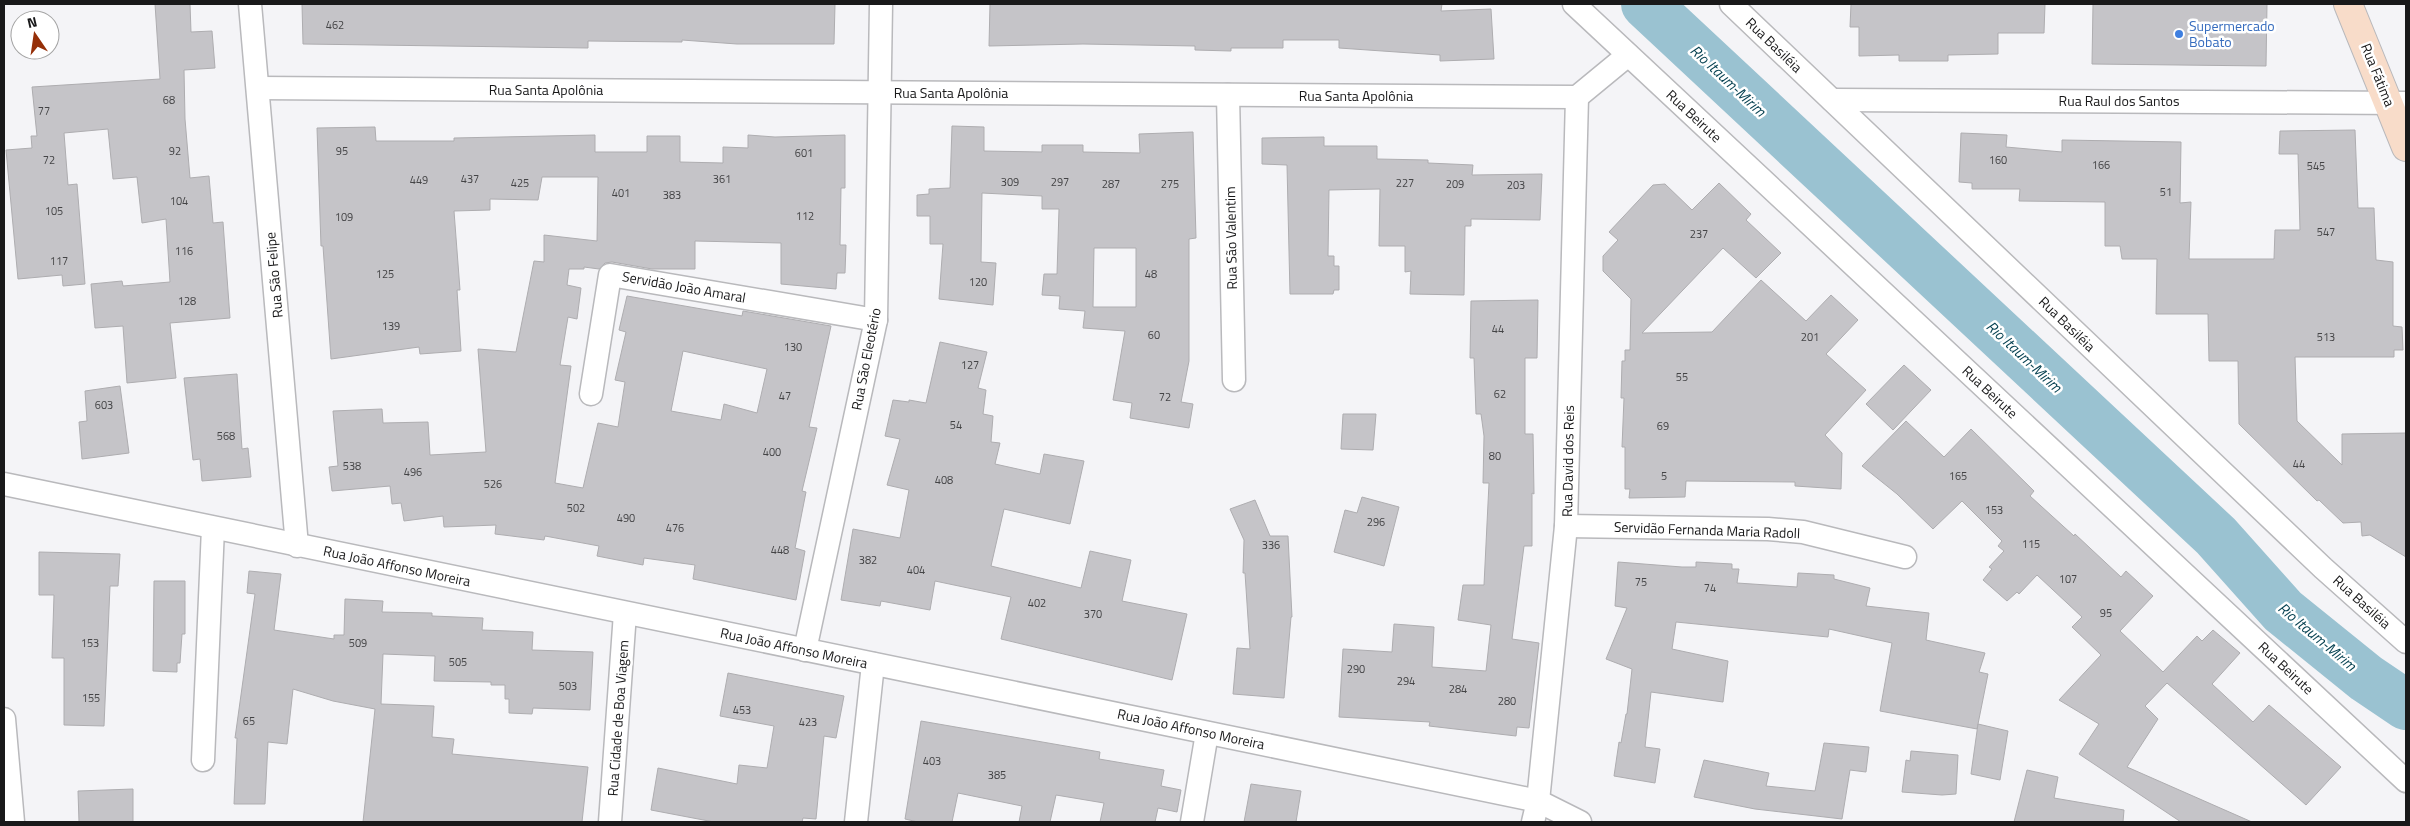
<svg xmlns="http://www.w3.org/2000/svg" width="2410" height="826" font-family="'Titillium Web',sans-serif">
	<style>
		.lines { fill: none; stroke-linecap: round; stroke-linejoin: round }
		.river { stroke: #9ac2d1; stroke-width: 50 }
		.building { fill: #c5c4c8; stroke: #aeadb0; fill-rule: evenodd }
		.street-casing { stroke: #b9b9bc; stroke-width: 25 }
		.secondary-casing { stroke: #b9b9bc; stroke-width: 30 }
		.street { stroke: #fff; stroke-width: 22 }
		.secondary { stroke: #f8dcc9; stroke-width: 28 }
		.shop-dot { fill: #3f7fe0; stroke: #fff; stroke-width: 2 }
		.labels { text-anchor: middle; stroke-width: 5; stroke-linejoin: round; paint-order: stroke }
		.number-label { font-size: 11px; fill: #444446 }
		.shop-label { font-size: 14px; fill: #366cbe; stroke: #fff; text-anchor: start }
		.street-label { font-size: 14px; fill: #19191a; stroke: #fff }
		.water-label { font-size: 15px; font-style: italic; fill: #023e4e; stroke: #fff }
	</style>
	<rect width="100%" height="100%" fill="#f4f4f7"/>
	<g class="lines">
		<!-- river -->
		<polyline class="river" points="1646,4 2216,536 2283,611 2366,678 2406,705"/>
	</g>
	<!-- building -->
	<g class="building">
		<polygon points="155,4 190,4 191,32 212,31 215,68 184,70 185,119 190,178 209,176 213,223 223,222 230,318 170,323 176,378 127,383 123,326 95,328 91,284 122,281 123,286 170,282 166,219 142,223 137,177 113,179 108,129 64,133 68,185 77,184 85,284 63,286 62,275 18,279 6,150 32,148 31,136 37,136 32,87 160,79"/>
		<polygon points="302,4 835,4 834,44 737,44 682,40 682,42 588,41 588,48 303,44"/>
		<polygon points="990,4 1442,4 1441,11 1491,9 1494,59 1440,61 1440,55 1339,48 1339,40 1283,40 1283,48 1231,48 1231,51 1195,50 1195,46 1083,44 989,46"/>
		<polygon points="1851,4 2045,4 2044,33 1998,33 1998,54 1948,55 1948,61 1899,61 1899,55 1859,56 1859,27 1850,27"/>
		<polygon points="2093,4 2267,4 2266,66 2092,64"/>
		<path d="M 952,126 L 984,127 L 984,151 L 1042,152 L 1042,145 L 1083,145 L 1083,152 L 1140,153 L 1139,134 L 1193,132 L 1196,238 L 1189,239 L 1189,361 L 1181,402 L 1193,404 L 1189,428 L 1130,418 L 1132,403 L 1113,400 L 1125,331 L 1083,328 L 1085,311 L 1059,309 L 1060,296 L 1042,295 L 1044,274 L 1057,274 L 1059,209 L 1042,209 L 1042,196 L 982,193 L 981,262 L 996,263 L 993,305 L 939,299 L 943,244 L 930,244 L 930,216 L 917,216 L 917,195 L 929,194 L 929,189 L 950,188 ZM 1094,248 L 1136,248 L 1136,307 L 1093,307 Z"/>
		<path d="M 375,127 L 376,141 L 454,141 L 454,138 L 595,135 L 595,152 L 647,152 L 647,136 L 680,136 L 680,162 L 723,163 L 723,147 L 748,148 L 748,135 L 775,137 L 845,135 L 845,188 L 841,188 L 840,245 L 846,245 L 845,273 L 837,273 L 836,289 L 781,284 L 781,243 L 695,241 L 695,269 L 652,269 L 612,262 L 605,263 L 599,269 L 584,267 L 584,269 L 569,269 L 567,285 L 581,288 L 577,319 L 568,317 L 560,365 L 571,366 L 555,483 L 583,488 L 598,423 L 618,427 L 625,382 L 615,380 L 626,332 L 619,330 L 627,296 L 742,316 L 743,311 L 831,326 L 809,427 L 817,428 L 802,491 L 806,492 L 795,548 L 805,551 L 796,600 L 693,579 L 695,565 L 644,558 L 643,565 L 597,556 L 599,546 L 545,536 L 544,540 L 495,534 L 496,525 L 444,527 L 443,516 L 404,521 L 401,503 L 392,504 L 390,486 L 332,491 L 329,467 L 338,466 L 333,411 L 382,409 L 383,423 L 428,422 L 430,455 L 486,452 L 478,349 L 516,352 L 534,261 L 544,262 L 544,235 L 597,241 L 598,177 L 542,177 L 538,200 L 490,199 L 490,210 L 454,211 L 460,290 L 457,290 L 461,351 L 420,354 L 419,347 L 331,359 L 323,246 L 321,246 L 317,128 ZM 683,351 L 767,369 L 757,413 L 724,404 L 721,420 L 671,411 Z"/>
		<polygon points="2355,130 2358,208 2374,208 2376,260 2393,262 2393,326 2402,327 2403,350 2394,350 2394,357 2295,357 2297,421 2342,465 2342,434 2406,433 2406,557 2370,535 2362,536 2361,522 2343,523 2319,500 2317,501 2239,424 2238,361 2209,361 2208,314 2156,314 2157,259 2122,259 2120,246 2105,246 2105,202 2019,201 2020,189 1972,189 1972,183 1959,182 1961,133 2007,135 2006,147 2062,152 2062,140 2181,142 2180,203 2191,202 2189,259 2274,259 2275,230 2300,230 2298,154 2279,154 2280,131"/>
		<polygon points="1324,137 1324,146 1377,146 1377,159 1428,160 1428,163 1473,165 1472,175 1542,174 1540,220 1471,219 1471,226 1465,226 1464,295 1410,294 1411,271 1405,272 1405,246 1379,246 1380,189 1329,190 1328,256 1334,256 1334,266 1339,266 1339,290 1334,290 1333,294 1290,294 1287,165 1262,164 1262,138"/>
		<polygon points="1719,183 1751,214 1746,220 1781,253 1756,278 1723,248 1642,333 1712,332 1761,280 1806,321 1831,295 1858,320 1826,354 1866,390 1825,435 1842,453 1841,489 1795,486 1795,482 1686,481 1685,497 1629,498 1630,489 1625,489 1625,447 1622,447 1624,398 1621,398 1622,361 1625,361 1625,350 1630,350 1631,299 1603,271 1603,256 1618,240 1609,232 1653,185 1665,184 1692,210"/>
		<polygon points="1538,300 1537,358 1525,358 1525,434 1533,434 1534,494 1532,493 1532,546 1524,546 1512,639 1539,643 1529,728 1517,727 1516,736 1429,726 1430,722 1339,717 1343,649 1392,652 1394,624 1434,627 1432,667 1486,671 1491,625 1458,620 1463,585 1484,585 1489,483 1483,483 1484,436 1481,414 1476,414 1474,358 1470,358 1471,301"/>
		<polygon points="940,342 987,352 978,388 986,390 983,414 993,416 991,442 1000,443 995,464 1040,474 1044,454 1084,461 1070,524 1004,509 991,566 1081,588 1090,551 1131,560 1122,601 1187,614 1172,680 1001,639 1011,597 935,581 930,610 881,601 880,606 841,600 853,529 900,538 909,490 887,485 900,439 885,436 893,400 909,402 909,400 926,403"/>
		<polygon points="1904,365 1931,390 1893,430 1866,404"/>
		<polygon points="237,374 242,449 248,448 251,477 202,481 200,459 193,460 184,378"/>
		<polygon points="120,386 129,453 82,459 79,422 87,421 85,391"/>
		<polygon points="1343,414 1376,414 1373,450 1341,449"/>
		<polygon points="1906,421 1944,457 1971,429 2034,491 2030,496 2074,536 2075,534 2121,577 2126,571 2153,596 2120,631 2163,672 2197,636 2202,641 2213,630 2240,653 2212,684 2253,722 2269,705 2341,767 2306,805 2167,683 2145,706 2158,719 2127,767 2252,822 2181,822 2079,754 2099,724 2059,700 2101,655 2072,627 2082,617 2037,575 2019,594 2017,592 2007,601 1983,580 1992,569 1989,567 2004,551 1998,546 2002,541 1962,501 1933,529 1897,494 1862,466"/>
		<polygon points="1362,497 1399,507 1384,566 1334,552 1345,510 1357,513"/>
		<polygon points="1255,500 1270,536 1288,536 1292,617 1291,617 1284,698 1233,694 1237,648 1250,649 1245,573 1243,573 1244,540 1230,509"/>
		<polygon points="39,552 120,554 118,586 110,586 104,726 64,725 64,658 52,658 54,595 39,595"/>
		<polygon points="1618,562 1682,567 1696,567 1696,562 1732,564 1732,569 1739,569 1737,583 1797,587 1798,573 1834,575 1834,579 1870,588 1866,606 1929,613 1926,640 1985,653 1979,672 1988,674 1977,729 1880,711 1892,643 1829,629 1828,637 1676,622 1672,649 1728,661 1723,702 1651,692 1645,747 1660,749 1655,783 1614,776 1619,742 1621,743 1626,714 1627,714 1632,669 1606,659 1627,608 1615,606"/>
		<polygon points="249,571 281,574 274,630 334,639 334,635 344,635 345,599 383,601 382,612 432,613 432,616 483,618 482,630 533,632 532,650 593,652 590,710 533,708 532,714 509,713 509,699 505,699 505,685 491,685 491,682 434,681 435,656 383,654 381,704 434,706 432,737 454,739 452,754 588,767 582,822 363,822 375,709 333,701 293,689 287,744 268,742 265,804 234,804 237,738 235,738 255,594 247,593"/>
		<polygon points="154,581 185,581 185,634 182,634 180,663 177,663 177,672 153,671"/>
		<polygon points="728,673 844,696 836,738 824,736 816,819 803,818 802,822 714,822 651,810 658,768 737,784 739,765 767,768 774,726 720,716"/>
		<polygon points="921,721 1100,752 1099,759 1164,770 1161,786 1181,790 1177,812 1158,808 1155,822 1100,822 1104,803 1056,795 1050,822 1019,822 1022,806 958,793 952,822 918,822 905,819"/>
		<polygon points="1978,724 2008,731 2000,780 1971,774"/>
		<polygon points="1824,743 1869,747 1866,772 1850,770 1842,819 1755,809 1694,797 1704,760 1769,773 1766,786 1815,791"/>
		<polygon points="1911,751 1958,755 1956,794 1942,795 1902,792 1906,760 1910,761"/>
		<polygon points="2027,770 2058,777 2054,798 2124,810 2123,822 2014,822"/>
		<polygon points="1251,784 1301,791 1296,822 1244,822"/>
		<polygon points="133,789 133,822 79,822 78,791"/>
	</g>
	<g class="lines">
		<!-- street casing -->
		<g class="street-casing">
			<g id="street">
				<polyline points="250,4 297,546"/>
				<polyline points="1574,4 2406,781"/>
				<polyline points="1731,4 2323,568 2406,642"/>
				<polyline points="258,88 1577,97 1628,55"/>
				<polyline points="1228,95 1234,380"/>
				<polyline points="1832,100 2406,103"/>
				<polyline points="591,394 610,275 876,320"/>
				<polyline points="4,484 1538,801 1580,822"/>
				<polyline points="1566,526 1768,529 1803,532 1905,557"/>
				<polyline points="805,650 876,320 881,4"/>
				<polyline points="4,719 13,822"/>
				<polyline points="203,760 213,528"/>
				<polyline points="610,822 625,613"/>
				<polyline points="856,822 873,664"/>
				<polyline points="1192,822 1207,733"/>
				<polyline points="1533,822 1538,801 1566,526 1577,97"/>
			</g>
		</g>
		<!-- secondary casing -->
		<g class="secondary-casing">
			<polyline id="secondary" points="2348,4 2406,147"/>
		</g>
		<!-- street -->
		<use href="#street" class="street"/>
		<!-- secondary -->
		<use href="#secondary" class="secondary"/>
	</g>
	<!-- markers -->
	<circle class="shop-dot" cx="2179" cy="34" r="5"/>
	<g class="labels">
		<!-- number labels -->
		<g class="number-label">
			<text x="335" y="29">462</text>
			<text x="169" y="104">68</text>
			<text x="44" y="115">77</text>
			<text x="175" y="155">92</text>
			<text x="342" y="155">95</text>
			<text x="804" y="157">601</text>
			<text x="49" y="164">72</text>
			<text x="1998" y="164">160</text>
			<text x="2101" y="169">166</text>
			<text x="2316" y="170">545</text>
			<text x="470" y="183">437</text>
			<text x="722" y="183">361</text>
			<text x="419" y="184">449</text>
			<text x="1010" y="186">309</text>
			<text x="1060" y="186">297</text>
			<text x="520" y="187">425</text>
			<text x="1405" y="187">227</text>
			<text x="1111" y="188">287</text>
			<text x="1170" y="188">275</text>
			<text x="1455" y="188">209</text>
			<text x="1516" y="189">203</text>
			<text x="2166" y="196">51</text>
			<text x="621" y="197">401</text>
			<text x="672" y="199">383</text>
			<text x="179" y="205">104</text>
			<text x="54" y="215">105</text>
			<text x="805" y="220">112</text>
			<text x="344" y="221">109</text>
			<text x="2326" y="236">547</text>
			<text x="1699" y="238">237</text>
			<text x="184" y="255">116</text>
			<text x="59" y="265">117</text>
			<text x="385" y="278">125</text>
			<text x="1151" y="278">48</text>
			<text x="978" y="286">120</text>
			<text x="187" y="305">128</text>
			<text x="391" y="330">139</text>
			<text x="1498" y="333">44</text>
			<text x="1154" y="339">60</text>
			<text x="1810" y="341">201</text>
			<text x="2326" y="341">513</text>
			<text x="793" y="351">130</text>
			<text x="970" y="369">127</text>
			<text x="1682" y="381">55</text>
			<text x="1500" y="398">62</text>
			<text x="785" y="400">47</text>
			<text x="1165" y="401">72</text>
			<text x="104" y="409">603</text>
			<text x="956" y="429">54</text>
			<text x="1663" y="430">69</text>
			<text x="226" y="440">568</text>
			<text x="772" y="456">400</text>
			<text x="1495" y="460">80</text>
			<text x="2299" y="468">44</text>
			<text x="352" y="470">538</text>
			<text x="413" y="476">496</text>
			<text x="1664" y="480">5</text>
			<text x="1958" y="480">165</text>
			<text x="944" y="484">408</text>
			<text x="493" y="488">526</text>
			<text x="576" y="512">502</text>
			<text x="1994" y="514">153</text>
			<text x="626" y="522">490</text>
			<text x="1376" y="526">296</text>
			<text x="675" y="532">476</text>
			<text x="2031" y="548">115</text>
			<text x="1271" y="549">336</text>
			<text x="780" y="554">448</text>
			<text x="868" y="564">382</text>
			<text x="916" y="574">404</text>
			<text x="2068" y="583">107</text>
			<text x="1641" y="586">75</text>
			<text x="1710" y="592">74</text>
			<text x="1037" y="607">402</text>
			<text x="2106" y="617">95</text>
			<text x="1093" y="618">370</text>
			<text x="90" y="647">153</text>
			<text x="358" y="647">509</text>
			<text x="458" y="666">505</text>
			<text x="1356" y="673">290</text>
			<text x="1406" y="685">294</text>
			<text x="568" y="690">503</text>
			<text x="1458" y="693">284</text>
			<text x="91" y="702">155</text>
			<text x="1507" y="705">280</text>
			<text x="742" y="714">453</text>
			<text x="249" y="725">65</text>
			<text x="808" y="726">423</text>
			<text x="932" y="765">403</text>
			<text x="997" y="779">385</text>
		</g>
		<!-- shop labels -->
		<g class="shop-label">
			<text x="2189" y="31">Supermercado<tspan x="2189" dy="16">Bobato</tspan></text>
		</g>
		<!-- street labels -->
		<g class="street-label">
			<text transform="translate(1774 45) rotate(44)" y="5">Rua Basiléia</text>
			<text transform="translate(2378 75) rotate(68)" y="5">Rua Fátima</text>
			<text x="546" y="95">Rua Santa Apolônia</text>
			<text x="951" y="98">Rua Santa Apolônia</text>
			<text x="1356" y="101">Rua Santa Apolônia</text>
			<text x="2119" y="106">Rua Raul dos Santos</text>
			<text transform="translate(1694 116) rotate(43)" y="5">Rua Beirute</text>
			<text transform="translate(1231 238) rotate(-91)" y="5">Rua São Valentim</text>
			<text transform="translate(274 275) rotate(-95)" y="5">Rua São Felipe</text>
			<text transform="translate(684 287) rotate(10)" y="5">Servidão João Amaral</text>
			<text transform="translate(2067 324) rotate(44)" y="5">Rua Basiléia</text>
			<text transform="translate(866 359) rotate(-79)" y="5">Rua São Eleotério</text>
			<text transform="translate(1990 392) rotate(43)" y="5">Rua Beirute</text>
			<text transform="translate(1568 461) rotate(-89)" y="5">Rua David dos Reis</text>
			<text transform="translate(1707 530) rotate(2)" y="5">Servidão Fernanda Maria Radoll</text>
			<text transform="translate(397 566) rotate(12)" y="5">Rua João Affonso Moreira</text>
			<text transform="translate(2362 602) rotate(42)" y="5">Rua Basiléia</text>
			<text transform="translate(794 648) rotate(12)" y="5">Rua João Affonso Moreira</text>
			<text transform="translate(2286 668) rotate(43)" y="5">Rua Beirute</text>
			<text transform="translate(618 718) rotate(-86)" y="5">Rua Cidade de Boa Viagem</text>
			<text transform="translate(1191 729) rotate(12)" y="5">Rua João Affonso Moreira</text>
		</g>
		<!-- water labels -->
		<g class="water-label">
			<text transform="translate(1728 81) rotate(43)" y="5">Rio Itaum-Mirim</text>
			<text transform="translate(2024 357) rotate(43)" y="5">Rio Itaum-Mirim</text>
			<text transform="translate(2317 637) rotate(40)" y="5">Rio Itaum-Mirim</text>
		</g>
	</g>
	<!-- border -->
	<rect width="2410" height="826" fill="none" stroke="#19191a" stroke-width="10"/>
	<!-- north arrow -->
	<g transform="translate(35 35) rotate(347)"><circle r="24" fill="#ffffff" stroke="#a3a3a3"/>
	<path d="M0-4L9 19L0 12L-9 19Z" fill="#952f08"/>
	<text y="-8" font-size="14" font-weight="bold" text-anchor="middle" fill="#19191a">N</text>
	</g>
</svg>
